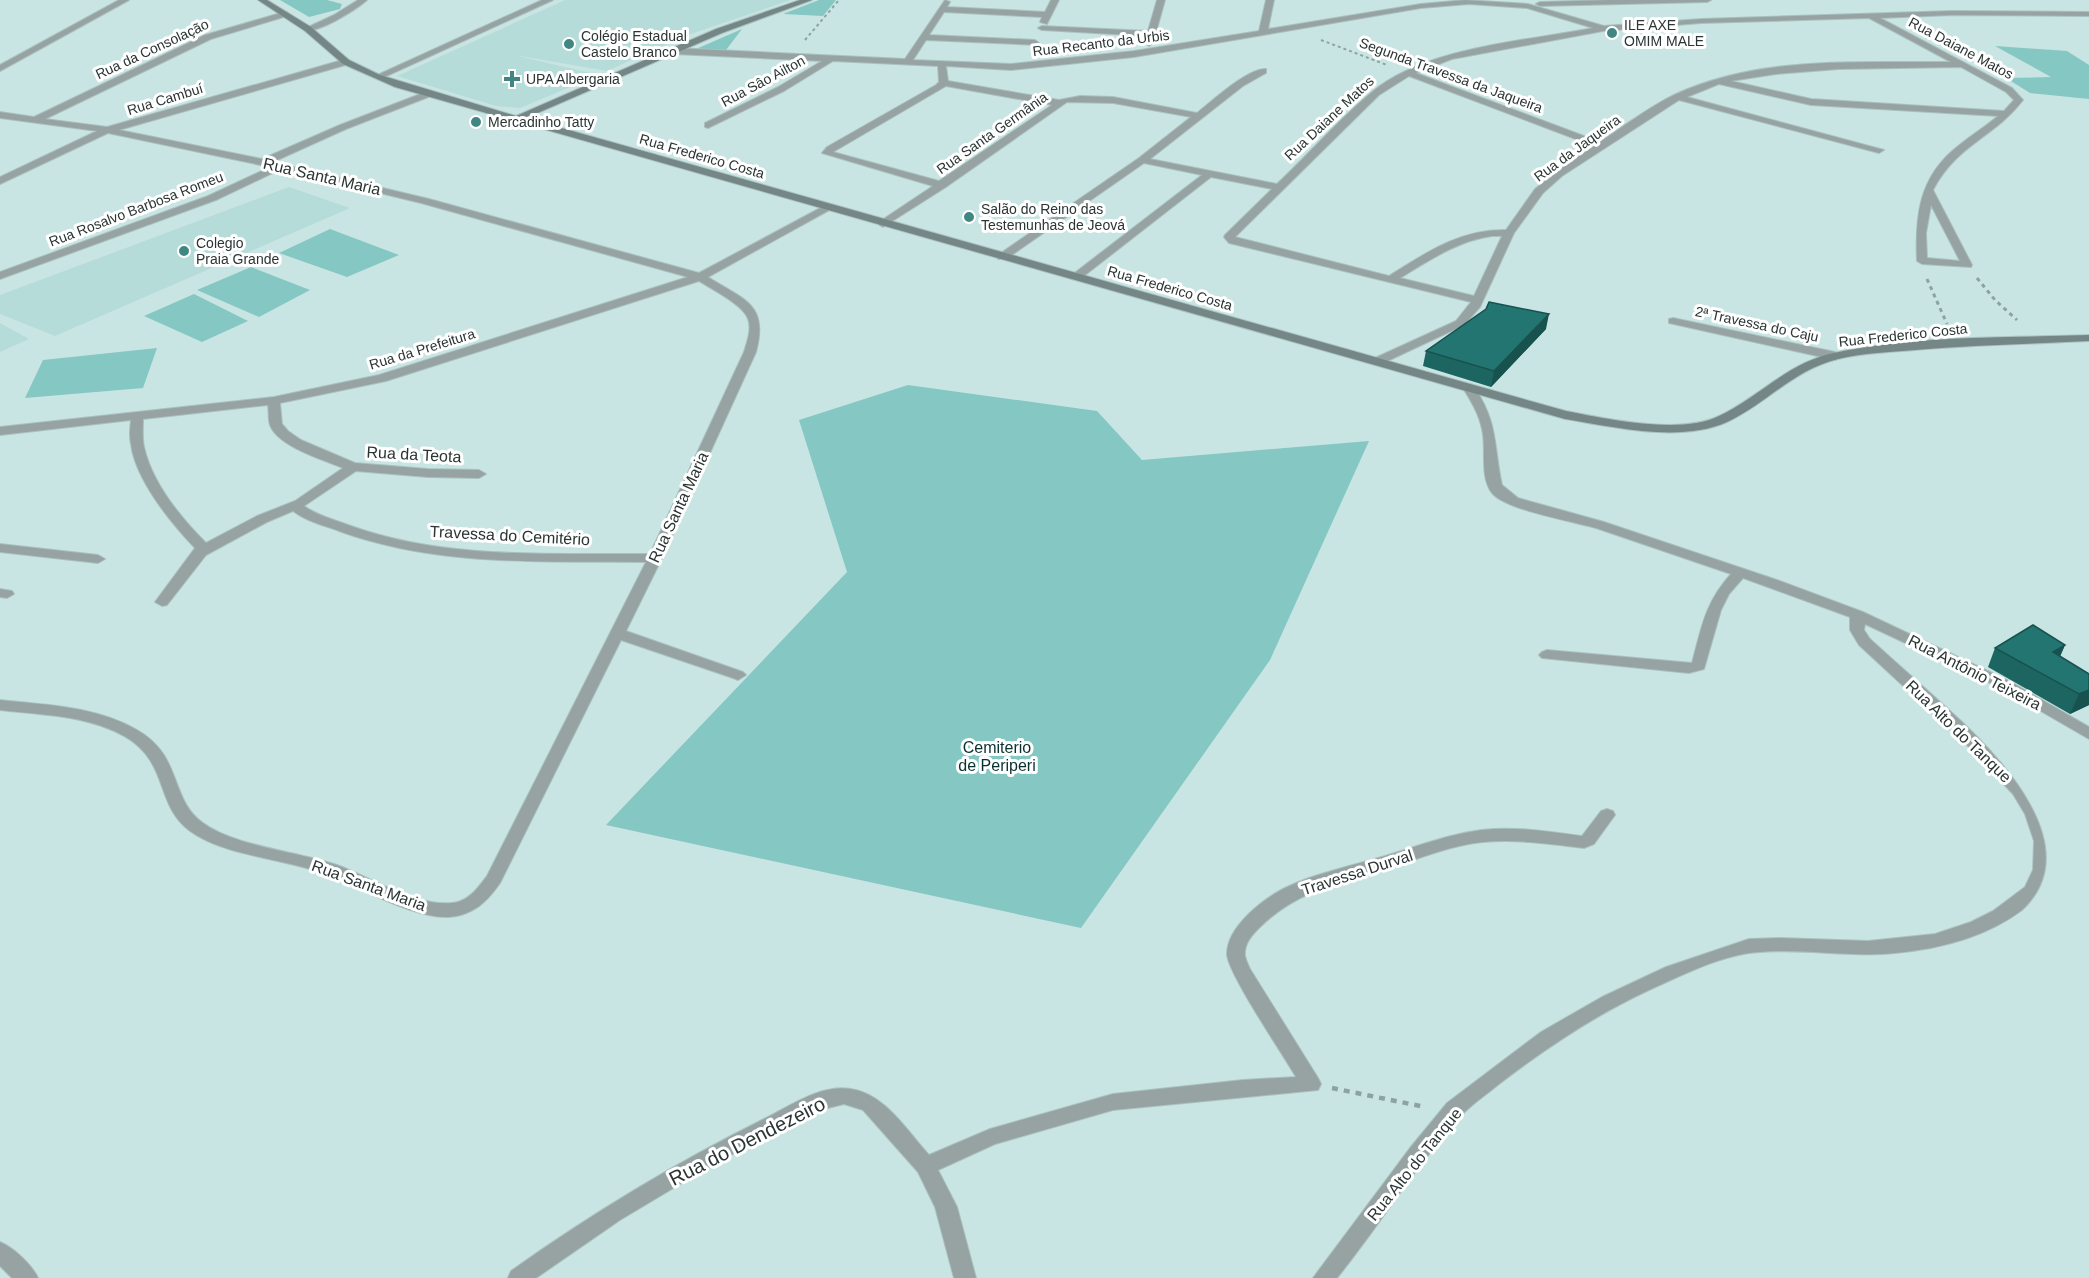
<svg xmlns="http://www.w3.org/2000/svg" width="2089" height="1278" font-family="Helvetica,sans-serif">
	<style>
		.built { fill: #b6dcd9 }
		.green { fill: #85c7c3 }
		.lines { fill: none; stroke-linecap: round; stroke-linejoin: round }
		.street-casing { stroke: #a9c2c0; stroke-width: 2 }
		.secondary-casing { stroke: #a9c2c0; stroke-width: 2 }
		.path-far2 { stroke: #8da3a1; stroke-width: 2; stroke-dasharray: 3 3; stroke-linecap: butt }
		.path-far1 { stroke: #8da3a1; stroke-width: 3; stroke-dasharray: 4 4; stroke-linecap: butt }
		.path { stroke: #8da3a1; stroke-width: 4.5; stroke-dasharray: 6 6; stroke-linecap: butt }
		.street { fill: #97a3a2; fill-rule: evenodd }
		.secondary { fill: #748685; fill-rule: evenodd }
		.wall { fill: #1d6561 }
		.shaded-wall { fill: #18524f }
		.building { fill: #227571; stroke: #18524f; stroke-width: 1.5 }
		.poi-dot { fill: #408784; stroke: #fff; stroke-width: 2 }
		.labels { text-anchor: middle; stroke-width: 6; stroke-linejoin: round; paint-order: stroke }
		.far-poi-label { font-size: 14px; fill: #2a3534; stroke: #fff; text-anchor: start }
		.far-street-label { font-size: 14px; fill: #2a3534; stroke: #fff }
		.street-label { font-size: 16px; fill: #2a3534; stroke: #fff }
		.park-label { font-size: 16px; fill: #09312f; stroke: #fff }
		.near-street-label { font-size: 20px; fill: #2a3534; stroke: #fff }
	</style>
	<rect width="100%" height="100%" fill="#c9e5e3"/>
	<!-- built -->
	<g class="built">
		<polygon points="565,0 791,0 688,35 607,71 514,55 599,75 520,108 496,106 397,76"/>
		<polygon points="289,187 350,208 55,336 0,314 0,295"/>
		<polygon points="0,323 29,339 0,352"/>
	</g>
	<!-- green -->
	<g class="green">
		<polygon points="280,0 327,0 342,4 340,9 309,17"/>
		<polygon points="819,0 836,0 823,16 783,14"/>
		<polygon points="742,29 726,50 696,49"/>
		<polygon points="1995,46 2067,51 2089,65 2089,99 2030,93 2006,78 2051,77"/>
		<polygon points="330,229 399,255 347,277 279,253"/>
		<polygon points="251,267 310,290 259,317 197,290"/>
		<polygon points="194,294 248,321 202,342 144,316"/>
		<polygon points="157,348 143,388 25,398 43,360"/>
		<polygon points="908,385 1097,411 1142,460 1369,441 1270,660 1081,928 606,825 847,572 799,420"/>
	</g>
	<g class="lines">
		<!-- street casing -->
		<g class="street-casing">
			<g id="street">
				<polygon points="119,0 129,0 0,71 0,65"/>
				<path d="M 358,0 L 367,0 C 357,9 315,36 304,29 L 334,15 Z"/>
				<polygon points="542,0 553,0 380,79 373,77"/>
				<path d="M 945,0 L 950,2 L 947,7 L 1045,12 L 1051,0 L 1059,0 L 1047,24 L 1040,22 L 1042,17 L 944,12 L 929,35 L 1035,40 L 1039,43 L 1038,45 L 926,40 L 913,60 L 1011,64 L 1134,51 L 1259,31 L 1266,0 L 1274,0 L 1268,29 L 1421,4 L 1465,0 L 1528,4 L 1604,26 L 1701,19 L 1952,11 L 2089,12 L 2089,16 L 1952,15 L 1880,18 L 2012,88 L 2023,100 C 1995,137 1957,144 1933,190 L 1972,265 L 1971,267 L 1922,264 L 1917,261 C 1915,216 1919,177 1957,147 C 1970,136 1985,127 1998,116 L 1811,105 L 1719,84 L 1687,97 L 1884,150 L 1879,153 L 1679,100 L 1562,176 L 1543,193 L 1514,233 L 1480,307 L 1464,325 L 1379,365 L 1375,364 L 1375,358 L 1456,321 L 1471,302 L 1229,243 L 1224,237 L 1225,235 L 1272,189 L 1211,177 L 1080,279 L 1072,279 L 1072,275 L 1202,175 L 1144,163 L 1006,259 L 998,259 L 998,255 L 1139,158 L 1191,117 L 1113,103 L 1067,102 L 946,187 L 883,227 L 878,224 L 879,222 L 933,186 L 822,153 L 827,147 L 936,85 L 939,82 L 938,66 L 833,61 L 784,91 L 708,128 L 705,127 L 705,123 L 778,87 L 822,61 L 674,54 L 670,51 L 674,48 L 905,59 ZM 1469,4 L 1527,8 L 1593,28 C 1526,41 1426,47 1372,92 C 1338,120 1309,154 1277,184 L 1150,159 L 1243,86 L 1266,73 L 1266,69 C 1248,68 1212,101 1197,113 L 1113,97 L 1080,96 L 1059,100 L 948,81 L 946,66 L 1011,70 L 1134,57 L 1421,8 ZM 1869,18 L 1951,62 C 1860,63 1759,55 1674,95 C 1648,108 1624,126 1600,142 L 1416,73 L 1452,59 L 1603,31 L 1701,23 ZM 1961,67 L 2006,92 L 2014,100 L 2004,111 L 1811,99 L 1731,81 L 1776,74 L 1839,69 ZM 1409,76 L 1594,146 L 1556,172 L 1535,189 L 1506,230 C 1461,229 1427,252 1389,276 L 1235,237 L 1379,95 ZM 946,86 L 1052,105 L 939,181 L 833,152 ZM 1931,205 L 1960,261 L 1927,258 L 1926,233 ZM 1492,236 L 1502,236 L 1474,296 L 1400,278 C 1430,260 1457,241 1492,236 Z"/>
				<polygon points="1157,0 1165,0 1153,43 1149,46 1145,43 1147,36 1042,30 1038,28 1042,26 1148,31"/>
				<polygon points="1608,0 1711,0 1707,2 1540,6 1536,4 1540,2"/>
				<path d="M 284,12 L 287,12 L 287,16 L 211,39 L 45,119 L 107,127 L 346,59 L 349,60 L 349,64 L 119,130 L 262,159 L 340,125 L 428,91 L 432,94 L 431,96 L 346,129 L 273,162 L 429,199 L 699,273 L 824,206 L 833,208 L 708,277 C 744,300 769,304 756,352 L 662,558 L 626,631 L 743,672 L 746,675 L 738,680 L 733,678 L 621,640 L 500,883 C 487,902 473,915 449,917 C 411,919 354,883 316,871 C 278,858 223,855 190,831 C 154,804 170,762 124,736 C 87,715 41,715 0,710 L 0,700 C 45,705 96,706 137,730 C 183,756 169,799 203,823 C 236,847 297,851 337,865 C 370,877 417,907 452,903 C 468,902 478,888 487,876 L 646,562 C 542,561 438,567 339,531 C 323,525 306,521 293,511 L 267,522 L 206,555 L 167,605 L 162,606 L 155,602 L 195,548 C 171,523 135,479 131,444 C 129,436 130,428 131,420 L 0,435 L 0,427 L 274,397 L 379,375 L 688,277 L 421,203 L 281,169 L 216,200 L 0,279 L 0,272 L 208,196 L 270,167 L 108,133 L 0,184 L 0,177 L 97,131 L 0,118 L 0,112 L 34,117 L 205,35 ZM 699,281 C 711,289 744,305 748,319 C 752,329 747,342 744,352 L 650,554 C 550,553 446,560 351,526 C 335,520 318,516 304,506 L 356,471 L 428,477 L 479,478 L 486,474 L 479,470 L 428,469 L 355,463 L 301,440 L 288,431 L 282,424 L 280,403 L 386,381 ZM 268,405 C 269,411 268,419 270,425 C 277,446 324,460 343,468 L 295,501 L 257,516 L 206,543 C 181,518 152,483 144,447 C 142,438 143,428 143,419 Z"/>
				<polygon points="1673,318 1835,352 1841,356 1835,360 1669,323 1669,319"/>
				<path d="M 1469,384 L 1473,385 C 1499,424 1493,443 1502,485 L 1518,498 L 1604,522 L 1777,580 L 1863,612 L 2011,682 L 2089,727 L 2089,739 L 2001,688 L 1865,624 L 1864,630 L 1870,639 C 1896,663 1923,686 1949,710 C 1998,754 2089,847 2022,910 C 1986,937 1939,949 1895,953 C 1850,958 1805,948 1760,952 C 1722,954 1683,975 1649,990 C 1595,1015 1546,1048 1499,1084 C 1486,1095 1470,1105 1459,1118 C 1414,1168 1379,1226 1337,1278 L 1313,1278 L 1410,1148 L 1447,1103 L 1541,1032 L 1602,997 L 1666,967 L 1749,939 L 1780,938 L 1868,941 L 1935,934 L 1971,922 L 1993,911 L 2025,887 L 2033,870 L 2034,841 L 2025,814 L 2013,794 L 1967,745 L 1859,645 L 1850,630 L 1850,617 L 1743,578 L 1729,594 L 1721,610 L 1704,669 L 1689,673 L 1542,658 L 1539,655 L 1542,652 L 1547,650 L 1692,663 C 1702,626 1705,603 1731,574 C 1686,559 1641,543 1596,528 C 1572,521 1506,510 1492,493 C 1479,476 1487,449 1482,429 C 1479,414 1471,401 1463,388 Z"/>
				<polygon points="0,544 98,555 105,559 98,563 0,552"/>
				<polygon points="0,589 12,591 14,594 7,598 0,597"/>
				<path d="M 1607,809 L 1613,811 L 1615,815 L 1594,844 L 1584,848 C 1551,844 1517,839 1483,842 C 1453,845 1423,857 1395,866 C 1344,881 1297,890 1259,928 C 1251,936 1244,944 1245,956 C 1246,960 1248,965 1250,969 L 1318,1078 L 1321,1084 L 1318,1090 L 1113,1110 L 995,1144 L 938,1170 L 957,1207 L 976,1278 L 954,1278 L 935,1207 L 918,1172 L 863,1110 L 844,1104 L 820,1110 L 717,1162 L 620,1220 L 536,1278 L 508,1278 L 511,1271 C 594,1212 679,1161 770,1116 C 793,1104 823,1084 851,1089 C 885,1094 907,1131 929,1155 L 990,1129 L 1113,1094 L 1243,1080 L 1296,1077 C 1284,1056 1227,972 1227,954 C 1227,927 1263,899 1285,888 C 1316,873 1352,866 1385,856 C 1416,847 1449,834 1482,830 C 1515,826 1549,832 1582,836 L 1601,811 Z"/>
				<path d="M 0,1242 C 14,1248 32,1265 38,1278 L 12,1278 L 0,1266 Z"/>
			</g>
		</g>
		<!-- secondary casing -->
		<g class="secondary-casing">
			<path id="secondary" d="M 258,0 L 267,0 L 311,27 L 349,60 L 380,75 L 516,116 L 716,29 L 800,0 L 812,0 L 722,33 L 526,118 L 1566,411 C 1607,419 1681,435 1719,416 C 1759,397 1789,362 1834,353 C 1916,335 2006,338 2089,335 L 2089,341 C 2031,344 1973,345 1915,350 C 1890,352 1863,353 1838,359 C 1793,370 1766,404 1727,422 C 1680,443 1614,427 1565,419 L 395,87 L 343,64 L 305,31 Z"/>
		</g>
		<!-- path-far2 -->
		<g class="path-far2">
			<polyline points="805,40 839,0"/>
			<polyline points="1321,40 1387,65"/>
		</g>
		<!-- path-far1 -->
		<g class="path-far1">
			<polyline points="1977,278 1995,300 2017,320"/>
			<polyline points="1927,279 1947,324"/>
		</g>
		<!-- path -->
		<polyline class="path" points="1332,1088 1425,1107"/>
		<!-- street -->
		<use href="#street" class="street"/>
		<!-- secondary -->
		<use href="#secondary" class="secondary"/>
	</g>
	<!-- wall -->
	<g class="wall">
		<polygon points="1546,329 1491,387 1423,366 1426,351"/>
		<polygon points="2065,645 2060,657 2089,674 2089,705 2070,714 1988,667 1995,648"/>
	</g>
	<!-- shaded-wall -->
	<g class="shaded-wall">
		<polygon points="1549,314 1546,329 1491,387 1494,371"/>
		<polygon points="2065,645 2056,664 2053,652"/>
		<polygon points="2089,690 2089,705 2070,714 2079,694"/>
	</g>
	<!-- building -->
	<g class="building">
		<polygon points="1489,302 1549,314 1494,371 1426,351 1486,309"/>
		<polygon points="2033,625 2065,645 2053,652 2089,674 2089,690 2079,694 1995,648"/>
	</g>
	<!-- markers -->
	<g class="poi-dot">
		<circle cx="1612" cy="33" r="6"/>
		<circle cx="569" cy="44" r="6"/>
		<path d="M509 70h6v6h6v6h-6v6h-6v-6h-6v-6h6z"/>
		<circle cx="476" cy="122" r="6"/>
		<circle cx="969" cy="217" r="6"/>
		<circle cx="184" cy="251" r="6"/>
	</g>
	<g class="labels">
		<!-- far-poi labels -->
		<g class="far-poi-label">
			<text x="1624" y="30">ILE AXE<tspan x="1624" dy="16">OMIM MALE</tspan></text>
			<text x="581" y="41">Colégio Estadual<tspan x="581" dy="16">Castelo Branco</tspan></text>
			<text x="526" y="84">UPA Albergaria</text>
			<text x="488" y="127">Mercadinho Tatty</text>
			<text x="981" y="214">Salão do Reino das<tspan x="981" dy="16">Testemunhas de Jeová</tspan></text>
			<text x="196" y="248">Colegio<tspan x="196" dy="16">Praia Grande</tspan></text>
		</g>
		<!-- far-street labels -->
		<g class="far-street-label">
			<text transform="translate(1101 43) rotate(-7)" y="5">Rua Recanto da Urbis</text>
			<text transform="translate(1961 48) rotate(28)" y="5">Rua Daiane Matos</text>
			<text transform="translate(152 49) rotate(-25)" y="5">Rua da Consolação</text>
			<text transform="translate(1451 75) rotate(20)" y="5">Segunda Travessa da Jaqueira</text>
			<text transform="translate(763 81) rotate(-28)" y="5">Rua Sâo Ailton</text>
			<text transform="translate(165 99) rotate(-17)" y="5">Rua Cambuí</text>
			<text transform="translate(1329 118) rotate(-43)" y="5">Rua Daiane Matos</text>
			<text transform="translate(992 133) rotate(-35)" y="5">Rua Santa Germânia</text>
			<text transform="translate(1577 148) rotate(-36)" y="5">Rua da Jaqueira</text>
			<text transform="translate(702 156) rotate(16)" y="5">Rua Frederico Costa</text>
			<text transform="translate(136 209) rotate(-21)" y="5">Rua Rosalvo Barbosa Romeu</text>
			<text transform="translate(1170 288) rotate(16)" y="5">Rua Frederico Costa</text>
			<text transform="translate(1757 324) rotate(12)" y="5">2ª Travessa do Caju</text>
			<text transform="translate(1903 335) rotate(-6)" y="5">Rua Frederico Costa</text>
			<text transform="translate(422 349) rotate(-17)" y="5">Rua da Prefeitura</text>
		</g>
		<!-- street labels -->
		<g class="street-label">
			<text transform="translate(322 176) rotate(13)" y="6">Rua Santa Maria</text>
			<text transform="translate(414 454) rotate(3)" y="6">Rua da Teota</text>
			<text transform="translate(678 507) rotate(-65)" y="6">Rua Santa Maria</text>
			<text transform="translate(510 535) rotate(3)" y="6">Travessa do Cemitério</text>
			<text transform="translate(1975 672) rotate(27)" y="6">Rua Antônio Teixeira</text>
			<text transform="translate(1959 731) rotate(44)" y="6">Rua Alto do Tanque</text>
			<text transform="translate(1357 872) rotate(-18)" y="6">Travessa Durval</text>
			<text transform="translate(369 885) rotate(20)" y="6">Rua Santa Maria</text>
			<text transform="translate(1414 1164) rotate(-51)" y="6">Rua Alto do Tanque</text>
		</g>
		<!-- park labels -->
		<g class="park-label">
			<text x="997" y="753">Cemiterio<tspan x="997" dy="18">de Periperi</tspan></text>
		</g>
		<!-- near-street labels -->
		<g class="near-street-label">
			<text transform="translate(747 1141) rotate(-27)" y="7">Rua do Dendezeiro</text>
		</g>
	</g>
</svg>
